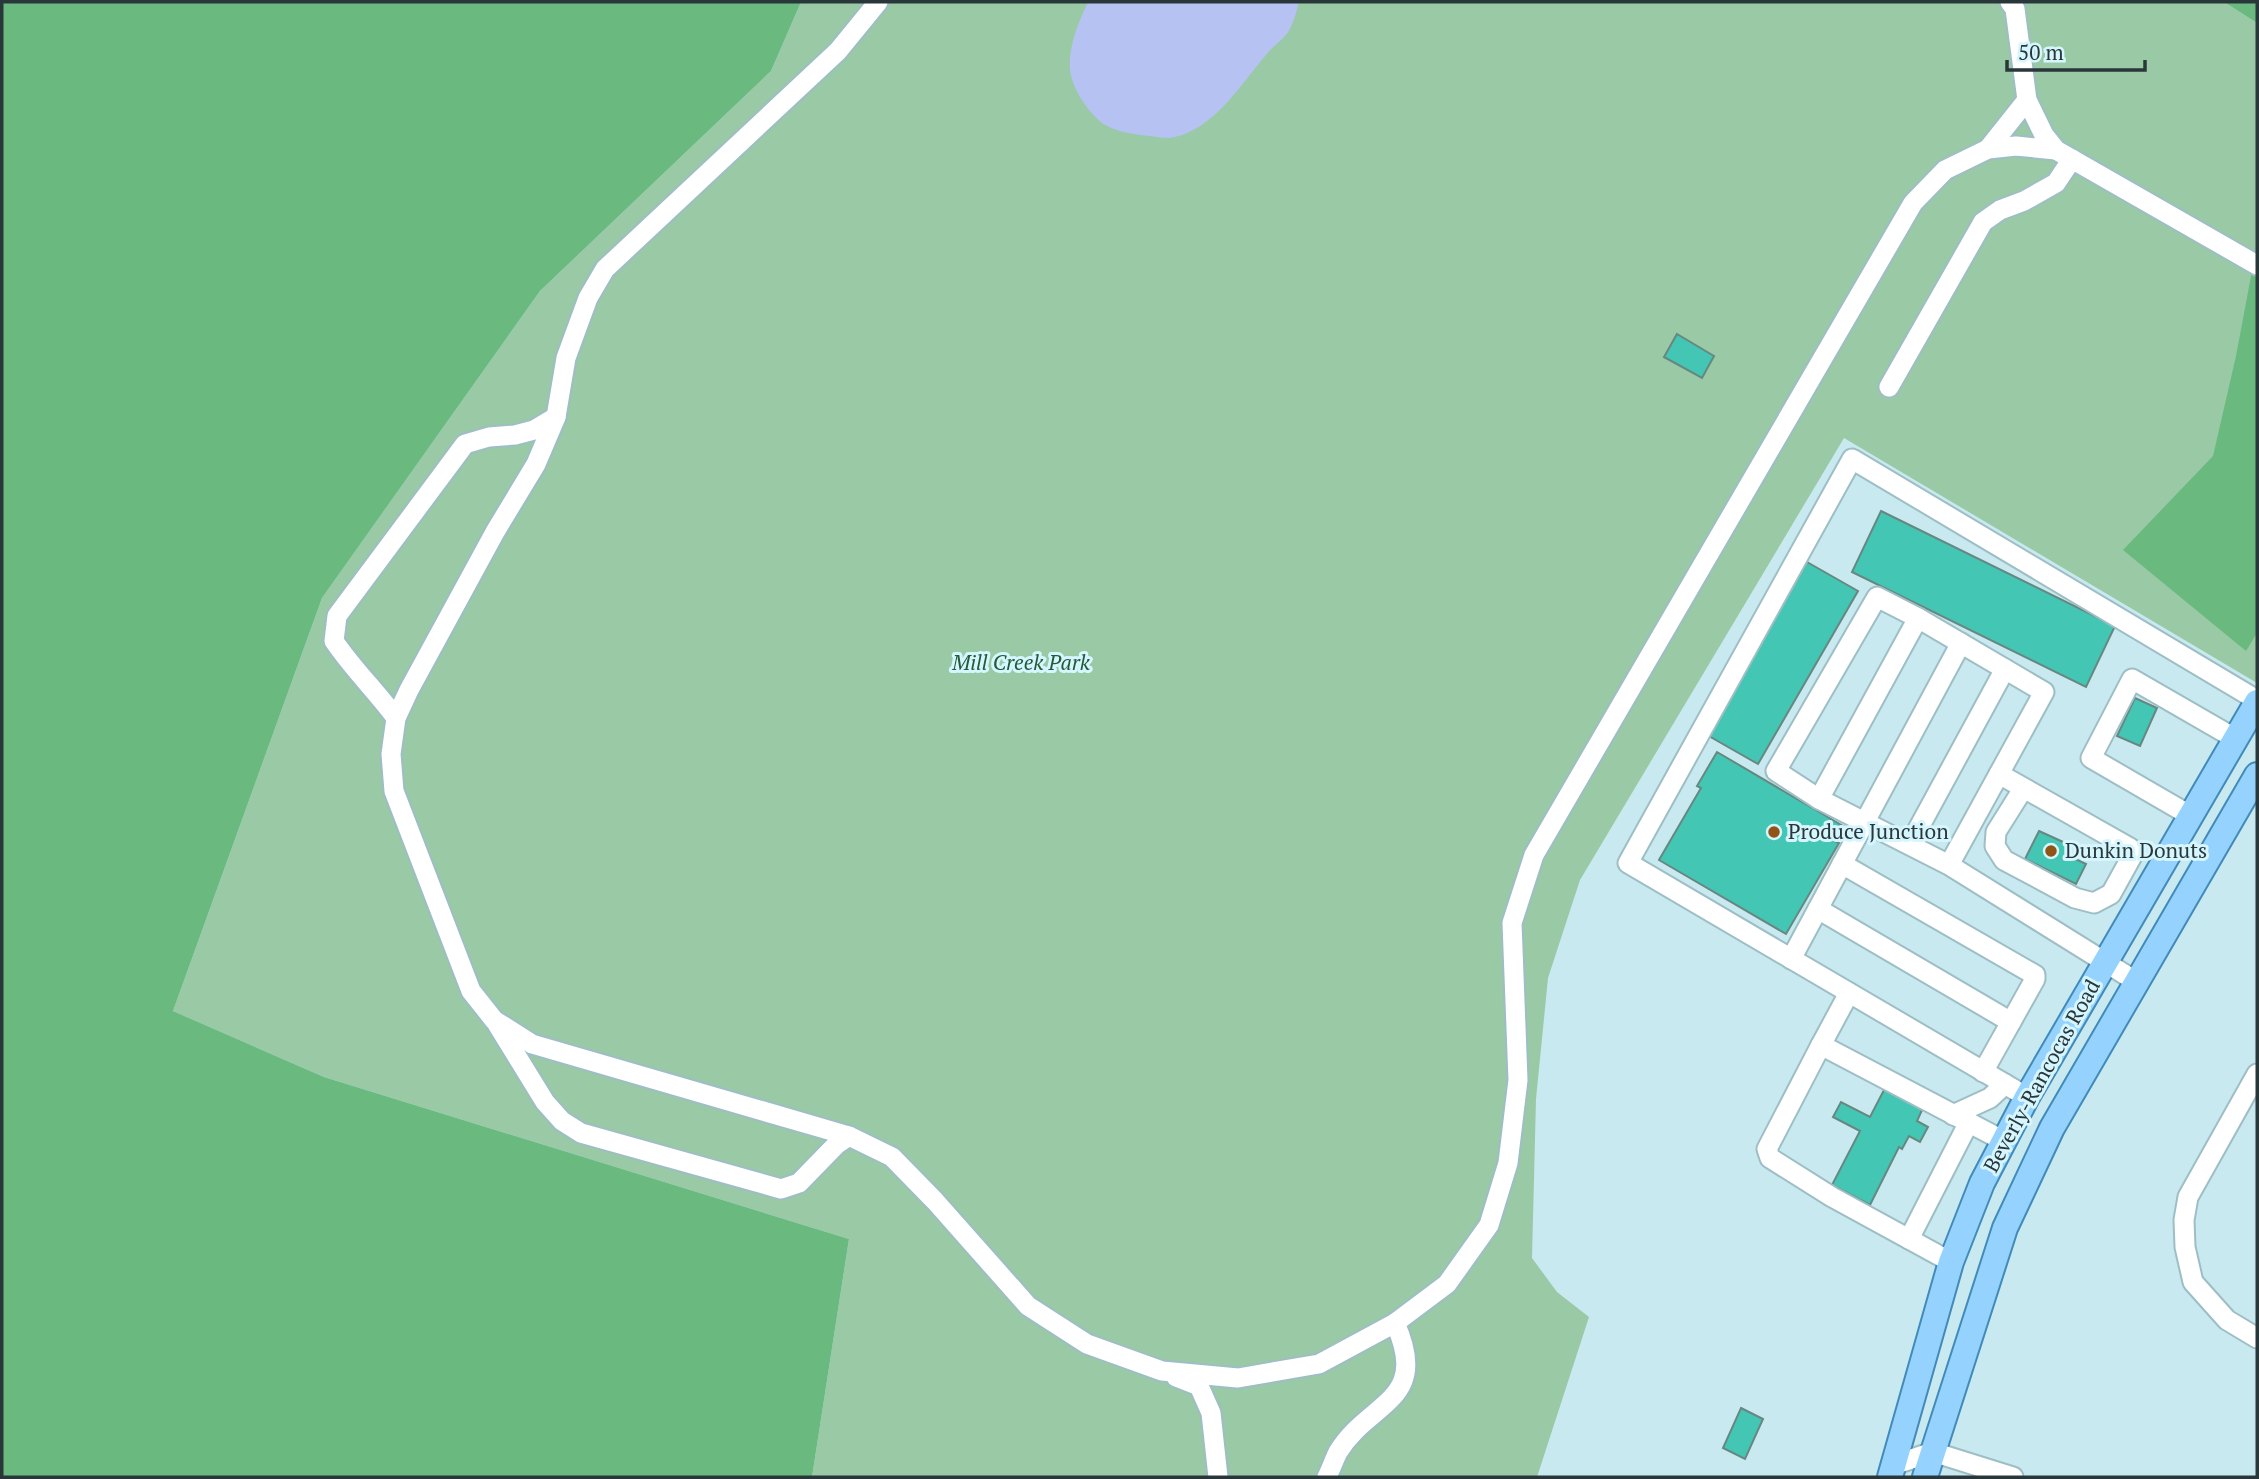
<svg xmlns="http://www.w3.org/2000/svg" width="2259" height="1479" font-family="'PT Serif',serif">
	<style>
		.green { fill: #9ac9a5 }
		.forest { fill: #6aba80 }
		.water { fill: #b5c2f2 }
		.building { fill: #44c6b4; stroke: #678781; stroke-width: 2 }
		.lines { fill: none; stroke-linecap: round; stroke-linejoin: round }
		.minor-casing { stroke: #9ebec5; stroke-width: 23 }
		.major-casing { stroke: #418ab9; stroke-width: 28 }
		.minor { stroke: #fff; stroke-width: 19 }
		.major { stroke: #95d3fe; stroke-width: 24 }
		.poi-dot { fill: #905414; stroke: #d5f6fe; stroke-width: 2.5 }
		.labels { text-anchor: middle; stroke-width: 6; stroke-linejoin: round; paint-order: stroke }
		.park-label { font-size: 21px; font-style: italic; fill: #225b35; stroke: #d5f6fe }
		.poi-label { font-size: 21px; fill: #2a373a; stroke: #d5f6fe; text-anchor: start }
		.street-label { font-size: 21px; fill: #2a373a; stroke: #d5f6fe }
	</style>
	<rect width="100%" height="100%" fill="#c8e9f0"/>
	<!-- green -->
	<polygon class="green" points="801,2 2224,2 2257,23 2257,683 1844,438 1580,880 1548,978 1536,1099 1532,1258 1557,1292 1589,1317 1537,1477 812,1477 849,1239 324,1077 173,1011 322,598 540,291 771,71"/>
	<!-- forest -->
	<g class="forest">
		<polygon points="2,2 801,2 771,71 540,291 322,598 173,1011 324,1077 849,1239 812,1477 2,1477"/>
		<polygon points="2224,2 2257,2 2257,23"/>
		<polygon points="2257,244 2257,633 2246,651 2123,550 2213,456 2236,356"/>
	</g>
	<!-- water -->
	<path class="water" d="M 1088,2 L 1299,2 C 1296,13 1293,27 1285,36 C 1279,43 1271,48 1266,55 C 1241,84 1215,128 1175,137 C 1166,139 1158,137 1149,136 C 1134,134 1115,132 1102,123 C 1088,112 1071,87 1070,69 C 1068,47 1079,21 1088,2 Z"/>
	<!-- building -->
	<g class="building">
		<polygon points="1677,334 1714,356 1702,378 1664,357"/>
		<polygon points="1881,511 2115,626 2086,687 1852,572"/>
		<polygon points="1807,562 1858,591 1758,764 1707,735"/>
		<polygon points="2135,698 2157,708 2140,746 2117,736"/>
		<polygon points="1717,752 1843,826 1834,841 1839,843 1786,934 1659,860 1701,788 1697,786"/>
		<polygon points="2039,831 2072,846 2067,855 2086,864 2076,884 2025,859"/>
		<polygon points="1885,1088 1923,1108 1917,1121 1928,1127 1920,1142 1909,1136 1902,1149 1899,1147 1870,1205 1832,1185 1860,1131 1833,1117 1841,1102 1870,1117"/>
		<polygon points="1741,1408 1763,1419 1745,1459 1723,1448"/>
	</g>
	<g class="lines">
		<!-- minor casing -->
		<g class="minor-casing">
			<g id="minor">
				<polyline points="878,2 838,51 605,269 588,298 566,358 556,417 536,464 495,532 409,690 396,718 391,754 394,791 471,991 494,1020 532,1044 849,1136 892,1157 935,1201 1028,1306 1087,1344 1162,1371 1238,1378 1319,1364 1395,1323 1447,1284 1489,1225 1508,1163 1518,1080 1512,923 1534,855 1913,203 1945,170 1988,149 2016,146 2056,150"/>
				<polyline points="2027,100 2044,135 2056,150 2257,265"/>
				<polyline points="1988,149 2027,100 2015,9 2010,2"/>
				<polyline points="1889,387 1983,222 2000,210 2024,201 2056,183 2072,159"/>
				<path d="M 396,718 C 376,691 353,669 334,641 L 337,616 L 465,444 L 489,437 L 515,435 L 534,430 L 556,417"/>
				<polyline points="1999,774 2130,848 2132,856 2111,894 2094,903 2075,898 2004,860 1995,846 1996,832 2023,789"/>
				<polyline points="1819,799 1776,771 1877,597 1918,618"/>
				<polyline points="2191,816 2091,758 2132,679 2236,739"/>
				<polyline points="1910,844 2005,669"/>
				<polyline points="1842,864 2035,975 2035,979 1983,1072"/>
				<polyline points="1949,865 2044,692 1918,618 1819,799 1949,865 2137,982"/>
				<polyline points="1818,909 2011,1022"/>
				<polyline points="1791,959 1961,643"/>
				<polyline points="1849,993 1821,1045 2004,1141"/>
				<polyline points="497,1024 545,1102 562,1121 581,1133 781,1189 799,1183 836,1145 849,1136"/>
				<polyline points="1821,1045 1767,1149 1770,1158 1832,1197 1951,1262"/>
				<polyline points="2257,1074 2188,1197 2184,1220 2185,1247 2193,1282 2227,1320 2257,1338"/>
				<polyline points="2027,1097 1628,863 1852,459 2257,700"/>
				<polyline points="1953,1115 1990,1098 2005,1084"/>
				<polyline points="1909,1239 1969,1122"/>
				<polyline points="1176,1377 1199,1386 1211,1413 1218,1477"/>
				<polyline points="1893,1465 1933,1452 2013,1477"/>
				<path d="M 1327,1477 C 1331,1469 1334,1460 1338,1452 C 1369,1401 1431,1402 1395,1323"/>
			</g>
		</g>
		<!-- major casing -->
		<g class="major-casing">
			<g id="major">
				<polyline points="1890,1477 1951,1262 1982,1183 2027,1097 2257,702"/>
				<polyline points="1925,1477 2005,1228 2052,1128 2257,775"/>
			</g>
		</g>
		<!-- minor -->
		<use href="#minor" class="minor"/>
		<!-- major -->
		<use href="#major" class="major"/>
	</g>
	<!-- markers -->
	<g class="poi-dot">
		<circle cx="1774" cy="832" r="7"/>
		<circle cx="2051" cy="851" r="7"/>
	</g>
	<g class="labels">
		<!-- park labels -->
		<g class="park-label">
			<text x="1021" y="670">Mill Creek Park</text>
		</g>
		<!-- poi labels -->
		<g class="poi-label">
			<text x="1788" y="839">Produce Junction</text>
			<text x="2065" y="858">Dunkin Donuts</text>
		</g>
		<!-- street labels -->
		<g class="street-label">
			<text transform="translate(2042 1076) rotate(-61)" y="7">Beverly-Rancocas Road</text>
		</g>
	</g>
	<!-- border -->
	<rect width="2259" height="1479" fill="none" stroke="#2a373a" stroke-width="7"/>
	<!-- scale -->
	<path d="M2007 60v10h138v-10" fill="none" stroke="#2a373a" stroke-width="3.5"/>
	<text x="2018" y="60" font-size="21" fill="#2a373a" stroke="#d5f6fe" stroke-width="5" paint-order="stroke">50 m</text>
</svg>
